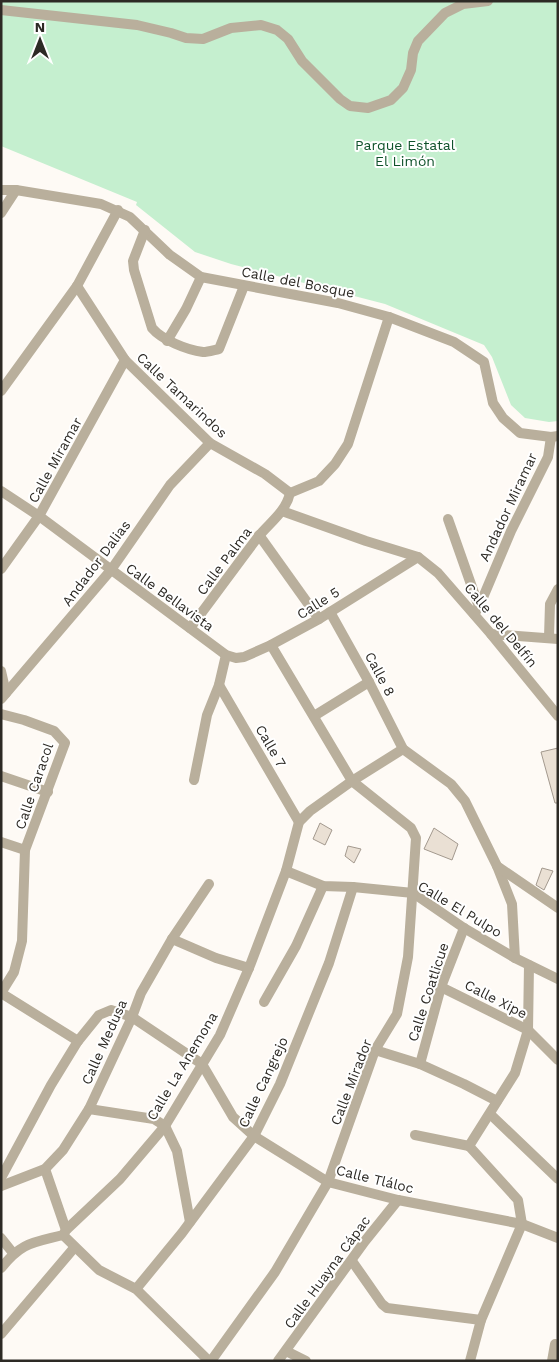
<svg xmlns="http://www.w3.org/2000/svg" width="559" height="1362" font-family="'Work Sans',sans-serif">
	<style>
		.green { fill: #c5efcf }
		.building { fill: #eae0d4; stroke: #a3998e }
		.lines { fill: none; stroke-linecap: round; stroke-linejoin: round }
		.street { stroke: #b9af9c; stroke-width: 10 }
		.labels { text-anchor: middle; stroke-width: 4; stroke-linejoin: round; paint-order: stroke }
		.park-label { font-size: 14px; fill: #0f522b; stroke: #fff }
		.street-label { font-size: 14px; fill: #2d2a25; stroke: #fff }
	</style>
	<rect width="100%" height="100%" fill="#fefaf5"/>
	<!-- green -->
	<polygon class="green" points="1,1 558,1 558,421 549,422 525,418 511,405 492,357 484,345 385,304 231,264 195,252 136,205 137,202 1,146"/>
	<!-- building -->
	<g class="building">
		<polygon points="558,748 558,803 555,803 541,752"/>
		<polygon points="320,823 332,830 325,845 313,839"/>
		<polygon points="434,828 458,844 452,860 424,849"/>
		<polygon points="348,846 361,849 354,863 345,856"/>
		<polygon points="542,868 553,871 544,890 536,885"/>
	</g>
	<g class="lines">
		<!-- street -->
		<g class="street">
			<polyline points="1,10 137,25 171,33 186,38 203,39 231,28 261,25 277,30 288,39 302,61 340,99 350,106 368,108 391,100 403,88 411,70 413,53 418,41 445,13 463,4 488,1"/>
			<polyline points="1,190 16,190 101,204 130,217 170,255 201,277 338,303 389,317 454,342 484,362 493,403 503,418 520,433 551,437 558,436"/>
			<polyline points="1,213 16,190"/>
			<path d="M 145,230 L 133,261 L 134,270 L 152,328 C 162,340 187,350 203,352 C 208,352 214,350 219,349 L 244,286"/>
			<path d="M 77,286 L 125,360 L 210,443 L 265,474 L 290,493 C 286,512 269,523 258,537 C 235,567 213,598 190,628"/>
			<polyline points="167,341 186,309 201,277"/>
			<polyline points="1,391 77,286 118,210"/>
			<polyline points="1,491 39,516 226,655 236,658 244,657 271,645 319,619 418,557"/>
			<polyline points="290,493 319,481 335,464 348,444 389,317"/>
			<polyline points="282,511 366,541 418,557 438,573 491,634 558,716"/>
			<polyline points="448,519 479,607"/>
			<polyline points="259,535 319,619"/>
			<polyline points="1,569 39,516 125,360"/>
			<polyline points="330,612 369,682 403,749 451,784 465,801 497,866 512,904 515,958"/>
			<polyline points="474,614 479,607 511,531 548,457 551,437"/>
			<polyline points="491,634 558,639"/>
			<polyline points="549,637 550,604 558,589"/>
			<polyline points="1,671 6,693"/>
			<polyline points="219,685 299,822"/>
			<polyline points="1,699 111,570 170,485 210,443"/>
			<polyline points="1,714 24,720 54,731 65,743 25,850 22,941 14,972 1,993"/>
			<polyline points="314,716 369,682"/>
			<polyline points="1,776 48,792"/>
			<polyline points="194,780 207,715 219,685 226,655"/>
			<polyline points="1,842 25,850"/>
			<polyline points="497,866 558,908"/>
			<polyline points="286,871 323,886 353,887 413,893 464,928 515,958 558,979"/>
			<polyline points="172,939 216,958 249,968"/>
			<polyline points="441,987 528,1030 558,1060"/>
			<polyline points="1,993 78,1041"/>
			<polyline points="264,1002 296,946 323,886"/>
			<polyline points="375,1050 420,1064 464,1084 497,1101"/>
			<polyline points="420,1064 441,987 464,928"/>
			<polyline points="89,1109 154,1119 165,1126 177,1151 190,1222"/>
			<polyline points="490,1114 558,1179"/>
			<polyline points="415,1135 469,1146"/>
			<polyline points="469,1146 518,1200 522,1224 481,1320 470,1361"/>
			<polyline points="469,1146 515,1073 528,1030 529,965"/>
			<polyline points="45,1169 66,1230"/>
			<polyline points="1,1178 51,1085 78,1041 99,1015 111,1010 132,1017 202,1064 233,1117 254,1136 328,1182 398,1200 522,1224 558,1238"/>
			<polyline points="1,1186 45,1169 63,1150 89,1109 132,1017 141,993 172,939 209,884"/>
			<polyline points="63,1235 99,1270 136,1289 209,1361"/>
			<polyline points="1,1238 13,1253"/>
			<polyline points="352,1261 382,1304 387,1308 481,1320"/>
			<path d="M 1,1268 C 22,1242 32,1243 63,1235 L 66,1230 L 120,1179 L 165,1126 L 220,1035 L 249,968 L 286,871 L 299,822 L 310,811 L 352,781 L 403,749"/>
			<polyline points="136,1289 182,1233 254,1136 280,1084 329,963 353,887"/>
			<polyline points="1,1334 74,1248"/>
			<polyline points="286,1351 306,1361"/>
			<polyline points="211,1361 275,1272 328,1182 375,1050 397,1014 408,957 416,838 411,828 352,781 271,645"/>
			<polyline points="278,1361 365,1241 398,1200"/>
			<polyline points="552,1361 555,1344"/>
		</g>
	</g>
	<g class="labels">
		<!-- park labels -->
		<g class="park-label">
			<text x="405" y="150">Parque Estatal<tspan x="405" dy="16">El Limón</tspan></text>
		</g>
		<!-- street labels -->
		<g class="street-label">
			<text transform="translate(298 282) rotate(11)" y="5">Calle del Bosque</text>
			<text transform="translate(182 395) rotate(43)" y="5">Calle Tamarindos</text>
			<text transform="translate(55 460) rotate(-61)" y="5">Calle Miramar</text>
			<text transform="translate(508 507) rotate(-65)" y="5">Andador Miramar</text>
			<text transform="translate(224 561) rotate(-53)" y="5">Calle Palma</text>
			<text transform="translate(96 563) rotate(-53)" y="5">Andador Dalias</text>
			<text transform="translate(170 597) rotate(36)" y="5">Calle Bellavista</text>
			<text transform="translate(318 603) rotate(-32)" y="5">Calle 5</text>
			<text transform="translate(501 625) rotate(50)" y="5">Calle del Delfín</text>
			<text transform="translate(380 674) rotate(62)" y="5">Calle 8</text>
			<text transform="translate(271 746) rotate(60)" y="5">Calle 7</text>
			<text transform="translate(34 786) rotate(-71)" y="5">Calle Caracol</text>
			<text transform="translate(460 909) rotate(31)" y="5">Calle El Pulpo</text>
			<text transform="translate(428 992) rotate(-72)" y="5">Calle Coatlicue</text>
			<text transform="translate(496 999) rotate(27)" y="5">Calle Xipe</text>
			<text transform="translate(104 1042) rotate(-66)" y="5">Calle Medusa</text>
			<text transform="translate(182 1066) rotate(-59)" y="5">Calle La Anemona</text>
			<text transform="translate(263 1082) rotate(-65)" y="5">Calle Cangrejo</text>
			<text transform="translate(351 1082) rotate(-69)" y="5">Calle Mirador</text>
			<text transform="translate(375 1179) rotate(14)" y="5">Calle Tláloc</text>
			<text transform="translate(327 1272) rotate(-54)" y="5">Calle Huayna Cápac</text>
		</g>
	</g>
	<!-- border -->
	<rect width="559" height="1362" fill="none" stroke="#2d2a25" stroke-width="5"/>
	<!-- north arrow -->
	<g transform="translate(40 40)" stroke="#ffffff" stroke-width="4" paint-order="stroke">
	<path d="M0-4L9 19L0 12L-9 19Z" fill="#2d2a25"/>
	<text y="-8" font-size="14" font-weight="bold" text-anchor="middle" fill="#2d2a25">N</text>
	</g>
</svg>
